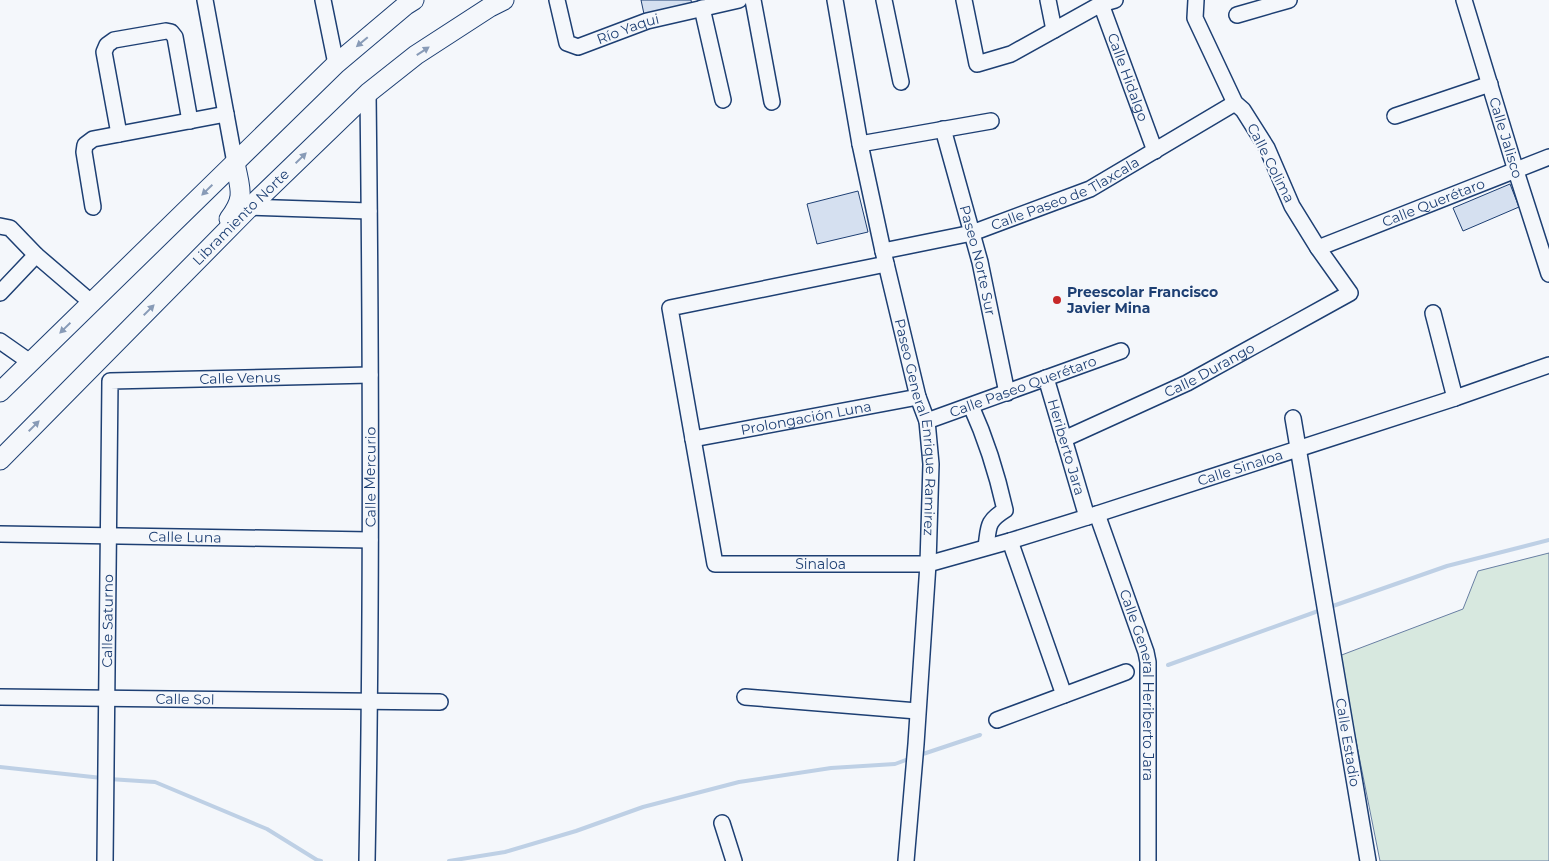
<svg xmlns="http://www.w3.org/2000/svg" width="1549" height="861" font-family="Montserrat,sans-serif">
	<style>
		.green { fill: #d7e8df; stroke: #687fa3 }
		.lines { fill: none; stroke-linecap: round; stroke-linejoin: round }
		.stream { stroke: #bed0e5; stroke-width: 4 }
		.building { fill: #d5e0f0; stroke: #1d3f73 }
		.minor-casing { stroke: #1d3f73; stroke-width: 18 }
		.major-casing { stroke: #1d3f73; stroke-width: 21 }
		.minor { stroke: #f4f7fb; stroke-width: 15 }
		.major { stroke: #f4f7fb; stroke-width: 19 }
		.oneway { fill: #889bb7 }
		.poi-dot { fill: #c62828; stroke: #f4f7fb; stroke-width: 2 }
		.labels { text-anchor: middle; stroke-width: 4; stroke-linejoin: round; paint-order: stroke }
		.street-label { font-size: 14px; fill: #1d3f73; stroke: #f4f7fb }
		.poi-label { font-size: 14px; font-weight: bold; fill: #1d3f73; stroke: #f4f7fb; text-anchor: start }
	</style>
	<rect width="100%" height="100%" fill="#f4f7fb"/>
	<!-- green -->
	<polygon class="green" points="1549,553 1549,861 1380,861 1339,656 1463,609 1478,571"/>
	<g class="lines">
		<!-- stream -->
		<g class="stream">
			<polyline points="1330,607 1447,566 1549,540"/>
			<polyline points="1168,665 1321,610"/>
			<polyline points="920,755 980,735"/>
			<polyline points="0,767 102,778"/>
			<polyline points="109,779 155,782 267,829 317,860 321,861"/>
			<polyline points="449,861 505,852 576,831 643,807 739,782 831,768 895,764 911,758"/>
		</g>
	</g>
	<!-- building -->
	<g class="building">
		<polygon points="641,0 691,0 692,5 644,14"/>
		<polygon points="1510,184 1519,207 1463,231 1453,208"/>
		<polygon points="858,191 868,232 817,244 807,204"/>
	</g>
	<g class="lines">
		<!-- minor casing -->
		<g class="minor-casing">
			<g id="minor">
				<polyline points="205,0 235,163"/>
				<polyline points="323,0 336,64"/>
				<path id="s1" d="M 557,0 L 567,43 L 578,47 L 647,21 L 739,0"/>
				<polyline points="753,0 772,102"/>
				<path id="s2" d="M 835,0 L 860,144 L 883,251 L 918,397 L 927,421 L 931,464 L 928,564 L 916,744 L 906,861"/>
				<polyline points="884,0 901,82"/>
				<polyline points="964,0 977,64 1011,54 1101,4 1115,0"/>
				<polyline points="1048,0 1054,30"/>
				<path id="s3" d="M 1464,0 L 1516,171 L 1549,274"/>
				<path id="s4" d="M 1101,4 L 1155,151"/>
				<polyline points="702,8 723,100"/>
				<polyline points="1237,15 1289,0"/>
				<polyline points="1395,116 1490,84"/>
				<path id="s5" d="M 943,129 L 980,262 L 1007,393"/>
				<polyline points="119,134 104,52 107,45 114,40 166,31 171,32 175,37 190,121"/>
				<polyline points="860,144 991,121"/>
				<polyline points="93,207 84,152 85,145 93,139 226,114"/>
				<polyline points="250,207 369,211"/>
				<polyline points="0,226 10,228 36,255 92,303"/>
				<path id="s6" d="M 1318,248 L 1549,157"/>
				<path id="s7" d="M 883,251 L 972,233 L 1090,189 L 1235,103"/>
				<path id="s8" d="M 886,264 L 670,308 L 715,564 L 928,564 L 1010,541 L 1097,514 L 1455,398 L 1549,365"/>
				<polyline points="0,293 36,255"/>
				<polyline points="1433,313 1455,398"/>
				<polyline points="0,341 30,362"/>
				<path id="s9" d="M 1046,378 L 1087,517"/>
				<path d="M 971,406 C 986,439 997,474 1005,510 C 986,522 989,527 986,547"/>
				<path id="s10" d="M 1293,418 L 1368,861"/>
				<path id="s11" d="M 927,421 L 1121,351"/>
				<path id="s12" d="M 693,439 L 918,397"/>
				<path id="s13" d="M 1064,439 L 1187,383 L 1350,293 L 1318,248 L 1292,206 L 1267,148 L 1243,110 L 1235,103 L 1195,18 L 1196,0"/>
				<path id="s14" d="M 1097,514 L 1146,652 L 1148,662 L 1148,861"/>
				<path id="s15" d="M 0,534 L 370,540"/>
				<polyline points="1010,541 1064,695"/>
				<path id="s16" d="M 0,697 L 440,702"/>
				<polyline points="745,697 917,711"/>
				<polyline points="997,720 1126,672"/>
				<polyline points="722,823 734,861"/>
				<path id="s17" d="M 105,861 L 110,381 L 370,375"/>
				<path id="s18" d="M 367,861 C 372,605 371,349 368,93"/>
			</g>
		</g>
		<!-- major casing -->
		<g class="major-casing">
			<g id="major">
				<path d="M 229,219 C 246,197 240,189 235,163"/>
				<polyline points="0,392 336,64 406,5 414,0"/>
				<path id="s19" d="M 0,460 L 250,207 L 368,93 L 416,55 L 490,7 L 504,0"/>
			</g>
		</g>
		<!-- minor -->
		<use href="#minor" class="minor"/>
		<!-- major -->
		<use href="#major" class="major"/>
	</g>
	<!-- one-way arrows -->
	<defs><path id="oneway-solid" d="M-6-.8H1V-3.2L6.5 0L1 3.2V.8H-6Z" transform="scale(1.25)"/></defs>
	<g class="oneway">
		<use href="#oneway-solid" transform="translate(362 42) rotate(140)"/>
		<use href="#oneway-solid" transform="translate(423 51) rotate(-33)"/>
		<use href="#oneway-solid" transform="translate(301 158) rotate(-44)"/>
		<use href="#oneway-solid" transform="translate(207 190) rotate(136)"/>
		<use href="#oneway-solid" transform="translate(149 310) rotate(-45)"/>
		<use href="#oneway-solid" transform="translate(65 328) rotate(136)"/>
		<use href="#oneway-solid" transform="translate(34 426) rotate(-45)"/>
	</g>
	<!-- markers -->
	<circle class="poi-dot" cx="1057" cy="300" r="5"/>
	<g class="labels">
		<!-- street labels -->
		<g class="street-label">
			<text dy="5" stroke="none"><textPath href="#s1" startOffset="109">Río Yaqui</textPath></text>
			<text dy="5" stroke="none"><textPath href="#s4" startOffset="78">Calle Hidalgo</textPath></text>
			<text dy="5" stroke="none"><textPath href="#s3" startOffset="144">Calle Jalisco</textPath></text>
			<text transform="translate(1271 163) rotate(63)" y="5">Calle Colima</text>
			<text dy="5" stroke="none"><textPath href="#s7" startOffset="192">Calle Paseo de Tlaxcala</textPath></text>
			<text dy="5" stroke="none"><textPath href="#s6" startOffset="124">Calle Querétaro</textPath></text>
			<text dy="5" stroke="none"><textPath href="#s19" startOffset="342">Libramiento Norte</textPath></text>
			<text dy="5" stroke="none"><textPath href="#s5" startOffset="136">Paseo Norte Sur</textPath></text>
			<text dy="5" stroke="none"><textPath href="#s13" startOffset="161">Calle Durango</textPath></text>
			<text dy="5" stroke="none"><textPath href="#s17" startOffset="610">Calle Venus</textPath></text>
			<text dy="5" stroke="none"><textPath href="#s11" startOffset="102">Calle Paseo Querétaro</textPath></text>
			<text dy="5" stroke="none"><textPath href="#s12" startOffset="115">Prolongación Luna</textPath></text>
			<text dy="5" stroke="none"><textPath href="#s2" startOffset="436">Paseo General Enrique Ramirez</textPath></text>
			<text dy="5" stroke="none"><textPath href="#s9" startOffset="72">Heriberto Jara</textPath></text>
			<text dy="5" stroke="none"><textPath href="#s8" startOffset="1020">Calle Sinaloa</textPath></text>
			<text dy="5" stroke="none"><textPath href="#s18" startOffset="384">Calle Mercurio</textPath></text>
			<text dy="5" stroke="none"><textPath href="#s15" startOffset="185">Calle Luna</textPath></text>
			<text dy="5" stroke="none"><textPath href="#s8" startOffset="586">Sinaloa</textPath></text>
			<text dy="5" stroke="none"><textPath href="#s17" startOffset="240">Calle Saturno</textPath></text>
			<text dy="5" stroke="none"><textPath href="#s14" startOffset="178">Calle General Heriberto Jara</textPath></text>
			<text dy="5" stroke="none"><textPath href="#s16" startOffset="185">Calle Sol</textPath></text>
			<text dy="5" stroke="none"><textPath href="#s10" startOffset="329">Calle Estadio</textPath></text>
		</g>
		<!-- poi labels -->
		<g class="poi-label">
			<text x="1067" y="297">Preescolar Francisco<tspan x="1067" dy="16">Javier Mina</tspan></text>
		</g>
	</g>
</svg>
